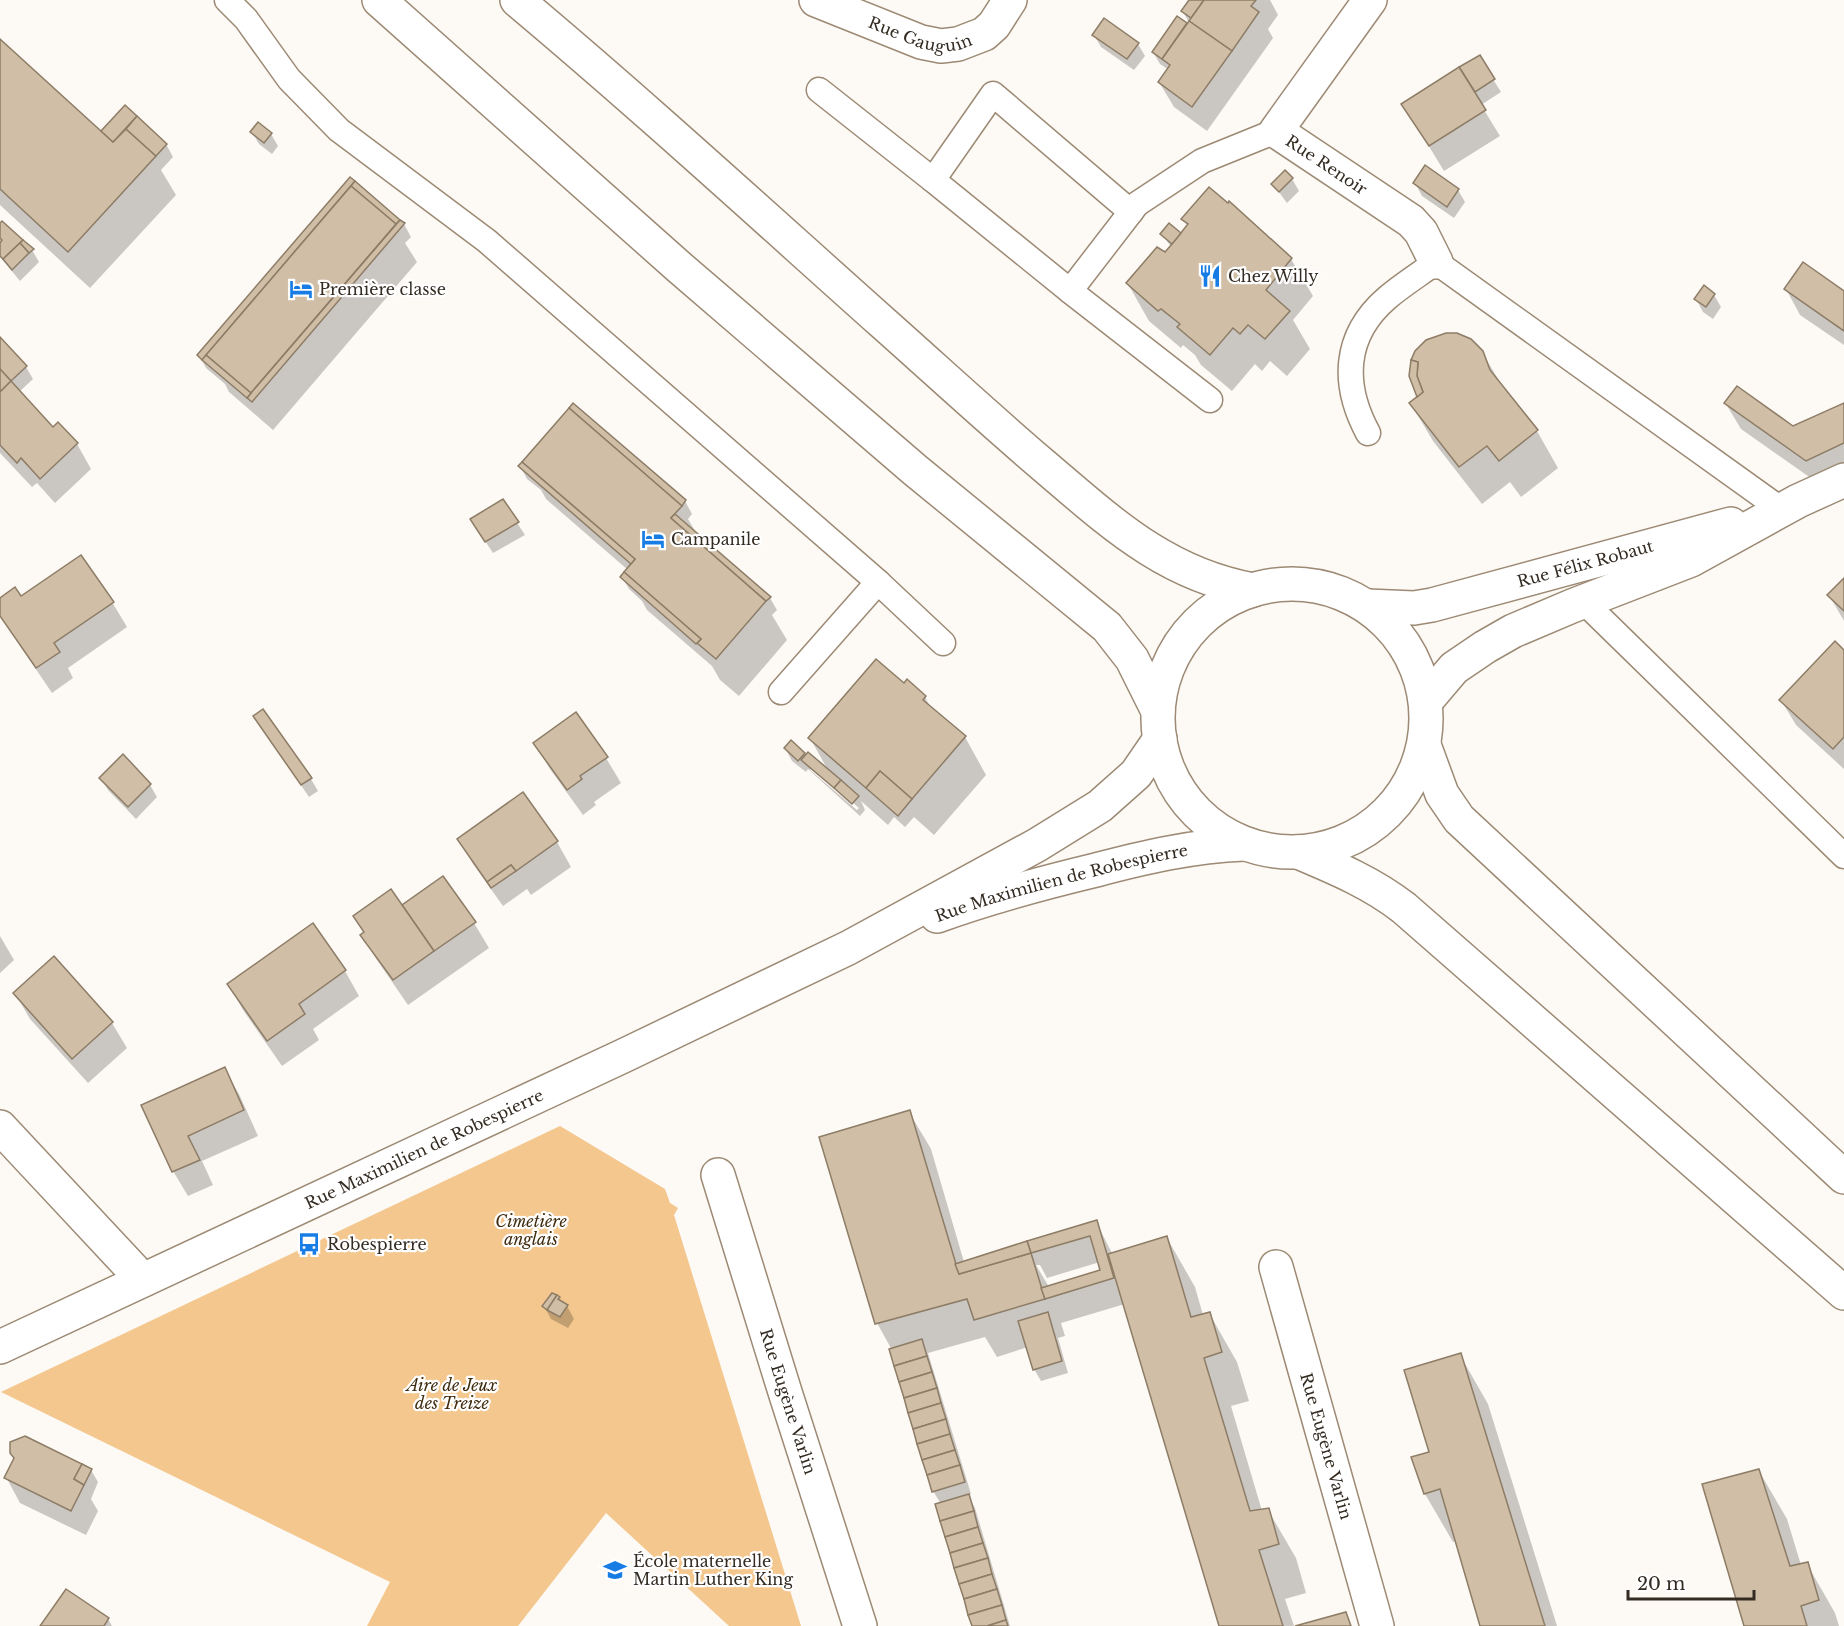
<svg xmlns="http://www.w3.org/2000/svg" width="1844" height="1626" font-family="'Libre Baskerville',serif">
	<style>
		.green { fill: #f3c78d }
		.shadow { fill: #0003; fill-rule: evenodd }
		.building { fill: #d0bea6; stroke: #8d7c66; stroke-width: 1.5 }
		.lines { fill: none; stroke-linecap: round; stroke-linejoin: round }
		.service-casing { stroke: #9c8a74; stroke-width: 27 }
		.minor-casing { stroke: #9c8a74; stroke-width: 36 }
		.tertiary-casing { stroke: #9c8a74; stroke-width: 36 }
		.secondary-casing { stroke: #9c8a74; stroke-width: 36 }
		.trunk-casing { stroke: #9c8a74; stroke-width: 36 }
		.service { stroke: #fff; stroke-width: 24 }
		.minor { stroke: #fff; stroke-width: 33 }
		.tertiary { stroke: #fff; stroke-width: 33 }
		.secondary { stroke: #fff; stroke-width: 33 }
		.trunk { stroke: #fff; stroke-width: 33 }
		.labels { text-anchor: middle; stroke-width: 4.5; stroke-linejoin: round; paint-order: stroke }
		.street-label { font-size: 16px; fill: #342c23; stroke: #fff }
		.poi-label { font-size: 16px; fill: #342c23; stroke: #fff; text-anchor: start }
		.park-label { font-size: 16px; font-style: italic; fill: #3f2b0d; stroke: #fff }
	</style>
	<rect width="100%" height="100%" fill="#fdf9f4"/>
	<!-- green -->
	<polygon class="green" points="560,1126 665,1189 670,1203 678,1208 674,1215 801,1626 729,1626 606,1513 518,1626 367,1626 390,1582 1,1392"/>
	<!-- shadow -->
	<g class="shadow">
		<polygon points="1191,0 1270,0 1278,15 1268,29 1273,38 1207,131 1174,107 1159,82 1169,70 1160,64 1153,52 1177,18 1187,25 1189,23 1183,11"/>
		<polygon points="1094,35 1138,44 1145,56 1134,70 1101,47"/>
		<polygon points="0,41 101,133 125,107 166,144 173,157 161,170 176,195 90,288 0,205"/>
		<polygon points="1479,57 1501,92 1481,105 1500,136 1444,171 1403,104"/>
		<polygon points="252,132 271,134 278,146 272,154 259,144"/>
		<polygon points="1426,167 1458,190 1465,202 1454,218 1422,196 1415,183"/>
		<polygon points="350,179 404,224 411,237 405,243 417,262 273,430 229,392 225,384 206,368 199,355"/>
		<polygon points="1292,179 1299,191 1287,203 1273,184"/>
		<polygon points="1183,219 1291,259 1313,296 1293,320 1310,349 1287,376 1270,361 1262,371 1255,364 1232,391 1201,365 1195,355 1183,345 1181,348 1149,321 1128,284 1165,254 1171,247 1162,234 1181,235 1188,227"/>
		<polygon points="2,223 32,250 39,262 20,281 0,257 0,225"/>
		<polygon points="1786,289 1844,292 1844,345 1800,315"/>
		<polygon points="1714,295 1721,307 1713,319 1703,312 1696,299"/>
		<polygon points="0,339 26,367 33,379 19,392 53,429 77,444 91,469 55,503 37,483 32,487 0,453"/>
		<polygon points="1482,352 1504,389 1537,431 1558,468 1521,497 1510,482 1482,504 1433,441 1411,404 1419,398 1412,384 1411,366"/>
		<polygon points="1726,404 1793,428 1844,404 1844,475 1822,486 1741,429"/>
		<polygon points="520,466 685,501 692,514 688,519 698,536 770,598 777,610 772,615 787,640 739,696 720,680 712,666 647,610 642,601 629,589 622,577 628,570 546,499 541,490 527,479"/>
		<polygon points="503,501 525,535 493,553 479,532"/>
		<polygon points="1844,580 1844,621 1829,595"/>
		<polygon points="21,598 112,602 127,627 68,668 73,678 52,693 0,616 0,599"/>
		<polygon points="1844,652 1844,769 1796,725 1781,700"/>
		<path d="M 904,685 L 925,697 L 932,710 L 965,737 L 986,775 L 934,835 L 914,817 L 905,827 L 894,817 L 888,825 L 861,801 L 865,810 L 860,816 L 808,769 L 806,772 L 792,761 L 785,748 L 804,754 L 829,772 L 810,738 ZM 812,767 L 859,808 L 857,810 L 810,770 Z"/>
		<polygon points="255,717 311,779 318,791 309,797"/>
		<polygon points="535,744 606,758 621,783 594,802 596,805 583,815 550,769"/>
		<polygon points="123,757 150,785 157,797 136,819 108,790 101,778"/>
		<polygon points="523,794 557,842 571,867 531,895 527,889 503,906 473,864 459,839"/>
		<polygon points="443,878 474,923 489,948 408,1005 377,960 362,935 365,933 355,917 401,907"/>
		<polygon points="312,925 345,971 359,996 313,1029 319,1040 282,1066 243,1010 229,985"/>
		<polygon points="0,936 14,960 0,973"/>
		<polygon points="15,993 112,1023 127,1048 88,1083 30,1019"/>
		<polygon points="224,1069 239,1094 258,1136 202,1161 213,1185 188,1196 173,1171 143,1106"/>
		<path d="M 909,1112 L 931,1149 L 964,1262 L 1096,1222 L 1113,1255 L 1167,1238 L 1195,1287 L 1203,1315 L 1209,1313 L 1237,1362 L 1249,1401 L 1231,1406 L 1262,1511 L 1268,1510 L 1296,1558 L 1306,1593 L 1285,1599 L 1294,1626 L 1220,1626 L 1125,1304 L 1061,1323 L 1065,1336 L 1058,1338 L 1068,1373 L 1041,1381 L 1034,1369 L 1028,1347 L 997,1357 L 985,1337 L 928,1353 L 971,1494 L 968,1495 L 975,1508 L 1010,1626 L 973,1626 L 941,1504 L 933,1491 L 892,1350 L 877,1323 ZM 1100,1262 L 1102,1271 L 1049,1287 L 1036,1265 L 1040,1265 L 1047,1278 Z"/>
		<polygon points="552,1295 567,1306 574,1319 568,1328 551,1319 544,1306"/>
		<polygon points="1460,1355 1488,1404 1557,1626 1482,1626 1457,1541 1453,1542 1425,1494 1413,1458 1431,1453"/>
		<polygon points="16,1458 91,1470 98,1482 91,1499 98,1511 86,1535 20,1503 6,1477"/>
		<polygon points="1759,1471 1787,1519 1801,1565 1807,1564 1835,1613 1839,1626 1746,1626"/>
		<polygon points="66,1591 108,1619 112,1626 42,1626"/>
	</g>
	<!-- building -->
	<g class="building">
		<polygon points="1189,0 1204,0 1191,18 1181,11"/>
		<polygon points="1204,0 1256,0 1251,6 1259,12 1232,51 1189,21"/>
		<polygon points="1177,16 1187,23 1162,59 1152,52"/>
		<polygon points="1104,18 1139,43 1127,59 1092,35"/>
		<polygon points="1189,21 1232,51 1192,107 1158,82 1170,65 1162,59"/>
		<polygon points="0,39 113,142 126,129 156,156 68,252 0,189"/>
		<polygon points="1480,55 1495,79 1475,92 1459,67"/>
		<polygon points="1459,67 1486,110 1429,146 1401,104"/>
		<polygon points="125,105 137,116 113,142 101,131"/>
		<polygon points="137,116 167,144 156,156 126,129"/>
		<polygon points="258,122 272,133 264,143 250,132"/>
		<polygon points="1425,165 1459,189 1447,207 1413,183"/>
		<polygon points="1285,170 1293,178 1279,192 1271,184"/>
		<polygon points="350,177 355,181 202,360 197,355"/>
		<polygon points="355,181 400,220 396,224 351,186"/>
		<polygon points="351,186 396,224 251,393 206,355"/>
		<polygon points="1209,187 1228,203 1229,201 1292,258 1266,290 1290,311 1265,339 1248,325 1240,334 1233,328 1210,355 1177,327 1180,324 1161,309 1158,311 1126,283 1157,247 1165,252 1172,244 1188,224 1181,219"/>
		<polygon points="400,220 405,223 252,402 247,398 251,393"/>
		<polygon points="2,221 23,240 3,259 0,256 0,243 2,240 0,238 0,223"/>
		<polygon points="1169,223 1181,233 1172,244 1160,234"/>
		<polygon points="23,240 34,249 29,253 20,243"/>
		<polygon points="20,243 29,253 12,270 3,259"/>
		<polygon points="1803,262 1844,291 1844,331 1784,289"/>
		<polygon points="1704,285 1715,294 1706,307 1694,299"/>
		<polygon points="1446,333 1457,333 1471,339 1483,351 1490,370 1538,430 1499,461 1487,446 1459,467 1409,403 1423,392 1417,376 1418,362 1411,360 1415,351 1426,340"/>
		<polygon points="0,337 27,366 11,381 0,369"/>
		<polygon points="206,355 251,393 247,398 202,360"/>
		<polygon points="1411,360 1418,362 1417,376 1423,392 1417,397 1409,376"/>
		<polygon points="0,369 11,381 0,392"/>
		<polygon points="11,381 53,427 58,422 78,443 40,479 21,458 17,463 0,445 0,392"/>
		<polygon points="1737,386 1793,426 1844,403 1844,443 1806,461 1724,403"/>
		<polygon points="573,403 686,500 682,506 569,408"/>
		<polygon points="569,408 682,506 671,518 766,601 716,659 697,643 701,639 624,572 635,559 522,462"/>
		<polygon points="522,462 635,559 631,564 518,466"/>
		<polygon points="503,499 519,522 485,542 470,519"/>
		<polygon points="675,514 771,597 766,601 671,518"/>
		<polygon points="81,555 114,602 54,643 60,652 36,668 0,616 0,598 15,587 21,596"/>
		<polygon points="624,572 701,639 696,644 620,577"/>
		<polygon points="1844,578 1844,611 1827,595"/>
		<polygon points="1835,641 1844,650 1844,737 1833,749 1779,700"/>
		<polygon points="876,659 904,683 907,679 926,696 923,700 966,736 912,799 880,771 866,788 808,738"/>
		<polygon points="263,709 312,778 301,785 253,716"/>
		<polygon points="576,712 608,757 580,776 582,779 567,790 533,743"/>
		<polygon points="791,740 805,753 798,761 784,748"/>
		<polygon points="808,752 841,780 834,788 801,760"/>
		<polygon points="123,754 151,784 128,807 99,778"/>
		<polygon points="880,771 912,799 898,816 866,788"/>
		<polygon points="841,780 859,796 852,804 834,788"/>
		<polygon points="523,792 558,841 516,871 511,865 487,882 457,839"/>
		<polygon points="511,865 516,871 491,888 487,882"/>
		<polygon points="443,876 476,922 434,951 402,905"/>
		<polygon points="391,889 434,951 393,980 360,935 364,932 353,916"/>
		<polygon points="313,923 346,970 299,1004 305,1014 267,1041 227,984"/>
		<polygon points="54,956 113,1022 72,1059 13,993"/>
		<polygon points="225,1067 244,1110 188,1136 200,1160 172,1172 141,1105"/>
		<polygon points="910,1110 959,1274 1031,1253 1045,1299 974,1320 967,1299 875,1324 819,1137"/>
		<polygon points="1097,1220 1114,1278 1045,1299 1041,1288 1100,1270 1090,1236 1031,1253 1027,1241"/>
		<polygon points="1167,1236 1191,1317 1210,1312 1222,1352 1204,1358 1250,1511 1269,1508 1279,1544 1259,1550 1283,1626 1219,1626 1108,1254"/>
		<polygon points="1027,1241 1031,1253 959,1274 955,1264"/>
		<polygon points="552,1293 557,1295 547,1310 542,1306"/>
		<polygon points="557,1295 560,1297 558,1299 568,1305 560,1317 547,1310"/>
		<polygon points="1048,1312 1062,1361 1033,1370 1018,1321"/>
		<polygon points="922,1339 927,1356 894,1366 889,1349"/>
		<polygon points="1461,1353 1545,1626 1480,1626 1440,1489 1424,1494 1411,1457 1429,1452 1404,1370"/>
		<polygon points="927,1356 932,1372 899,1382 894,1366"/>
		<polygon points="932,1372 937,1388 904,1398 899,1382"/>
		<polygon points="937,1388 941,1403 908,1413 904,1398"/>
		<polygon points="941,1403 946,1419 913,1429 908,1413"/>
		<polygon points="946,1419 950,1434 917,1444 913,1429"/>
		<polygon points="950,1434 955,1450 922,1460 917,1444"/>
		<polygon points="25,1436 82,1464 74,1479 84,1485 71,1511 4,1478 14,1458 10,1453 10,1442"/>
		<polygon points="955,1450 960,1465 927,1475 922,1460"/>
		<polygon points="82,1464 92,1469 84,1485 74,1479"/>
		<polygon points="960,1465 965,1482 932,1492 927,1475"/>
		<polygon points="1759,1469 1790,1566 1808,1562 1819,1600 1801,1606 1807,1626 1744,1626 1702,1484"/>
		<polygon points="969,1494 974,1511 940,1521 935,1504"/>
		<polygon points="974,1511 978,1527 945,1537 940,1521"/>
		<polygon points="978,1527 983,1543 950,1553 945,1537"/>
		<polygon points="983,1543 988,1558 954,1568 950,1553"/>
		<polygon points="988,1558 992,1574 959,1584 954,1568"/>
		<polygon points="992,1574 997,1589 964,1599 959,1584"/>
		<polygon points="66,1589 109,1618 104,1626 40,1626"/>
		<polygon points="997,1589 1002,1605 968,1615 964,1599"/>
		<polygon points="1002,1605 1006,1620 987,1626 972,1626 968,1615"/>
		<polygon points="1346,1612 1351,1626 1295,1626"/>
		<polygon points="1006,1620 1008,1626 987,1626"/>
	</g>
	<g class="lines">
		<!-- service casing -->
		<g class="service-casing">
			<g id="service">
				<polyline points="227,0 246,19 289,79 339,130 487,241 878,582 943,643"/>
				<polyline points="819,90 933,180"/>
				<polyline points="1070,291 933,180 993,94 1131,212"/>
				<polyline points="1210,400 1070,291 1137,204 1202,161 1276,131"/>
				<path d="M 1368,433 C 1342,385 1343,336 1387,298 C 1402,285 1420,274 1436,262 L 1779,508"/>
				<polyline points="1584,602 1844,856"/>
				<polyline points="781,692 878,582"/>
			</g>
		</g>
		<!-- minor casing -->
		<g class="minor-casing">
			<g id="minor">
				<path id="s1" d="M 816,0 L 921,42 L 941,46 L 958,44 L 984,34 L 994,25 L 1010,0"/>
				<path id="s2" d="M 1370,0 L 1276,131 L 1411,221 L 1421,232 L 1436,262"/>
				<polyline points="0,1127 143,1280"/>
				<path id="s3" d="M 718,1175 L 785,1392 L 860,1626"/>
				<path id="s4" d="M 1276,1267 L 1377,1626"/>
			</g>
		</g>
		<!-- tertiary casing -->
		<g class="tertiary-casing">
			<g id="tertiary">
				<path id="s5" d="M 1367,606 L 1414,608 L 1432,605 L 1731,524"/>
				<polyline points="1426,701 1454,668 1485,647 1513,631 1572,606 1691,560 1798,501 1844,480"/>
			</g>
		</g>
		<!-- secondary casing -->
		<g class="secondary-casing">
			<g id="secondary">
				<path id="s6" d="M 937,916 C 989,897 1042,883 1096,870 C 1145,857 1193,846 1244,844"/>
				<path id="s7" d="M 0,1347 L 623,1056 L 848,948 L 1037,845 L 1100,806 L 1136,774 L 1160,739"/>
			</g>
		</g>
		<!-- trunk casing -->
		<g class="trunk-casing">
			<g id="trunk">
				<polyline points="379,0 679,267 915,470 1107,627 1132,659 1158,711"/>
				<path d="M 517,0 C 641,104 761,214 882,322 C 936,370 988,418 1043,465 C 1109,521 1164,574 1253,590"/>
				<circle cx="1292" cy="718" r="134"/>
				<polyline points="1424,745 1442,794 1459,819 1844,1177"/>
				<path d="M 1298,852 C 1336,868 1372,883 1404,908 L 1844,1293"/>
			</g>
		</g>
		<!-- service -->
		<use href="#service" class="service"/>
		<!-- minor -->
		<use href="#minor" class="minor"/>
		<!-- tertiary -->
		<use href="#tertiary" class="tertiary"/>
		<!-- secondary -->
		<use href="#secondary" class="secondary"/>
		<!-- trunk -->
		<use href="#trunk" class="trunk"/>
	</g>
	<!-- icons -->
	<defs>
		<g id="restaurant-bare" transform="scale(1.8)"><path d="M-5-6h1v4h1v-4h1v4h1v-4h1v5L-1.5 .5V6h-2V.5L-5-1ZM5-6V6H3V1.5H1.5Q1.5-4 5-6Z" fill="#177de5" stroke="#fff" stroke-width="2.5" paint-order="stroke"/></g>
		<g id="hotel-bare" transform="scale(1.8)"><path d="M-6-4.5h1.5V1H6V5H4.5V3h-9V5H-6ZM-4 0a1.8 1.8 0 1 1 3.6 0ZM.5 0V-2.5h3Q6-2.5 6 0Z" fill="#177de5" stroke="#fff" stroke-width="2.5" paint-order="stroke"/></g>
		<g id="bus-bare" transform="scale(1.8)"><path d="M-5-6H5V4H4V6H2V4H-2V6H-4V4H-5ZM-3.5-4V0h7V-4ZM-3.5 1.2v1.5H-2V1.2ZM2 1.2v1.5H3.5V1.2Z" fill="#177de5" stroke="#fff" stroke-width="2.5" paint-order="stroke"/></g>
		<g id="school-bare" transform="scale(1.8)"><path d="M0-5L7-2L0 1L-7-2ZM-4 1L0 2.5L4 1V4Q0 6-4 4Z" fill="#177de5" stroke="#fff" stroke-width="2.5" paint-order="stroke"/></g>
	</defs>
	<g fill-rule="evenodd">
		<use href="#restaurant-bare" x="1210" y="276"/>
		<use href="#hotel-bare" x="301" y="289"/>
		<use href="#hotel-bare" x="653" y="539"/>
		<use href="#bus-bare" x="309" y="1244"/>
		<use href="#school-bare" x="615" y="1570"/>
	</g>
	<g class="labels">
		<!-- street labels -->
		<g class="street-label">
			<text dy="6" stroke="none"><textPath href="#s1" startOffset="111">Rue Gauguin</textPath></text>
			<text dy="6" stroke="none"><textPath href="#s2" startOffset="222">Rue Renoir</textPath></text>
			<text dy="6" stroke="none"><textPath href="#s5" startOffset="224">Rue Félix Robaut</textPath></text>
			<text dy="6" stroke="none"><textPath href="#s6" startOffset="129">Rue Maximilien de Robespierre</textPath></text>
			<text dy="6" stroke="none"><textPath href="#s7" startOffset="468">Rue Maximilien de Robespierre</textPath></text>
			<text dy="6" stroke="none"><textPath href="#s3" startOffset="237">Rue Eugène Varlin</textPath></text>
			<text dy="6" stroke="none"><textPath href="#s4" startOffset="186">Rue Eugène Varlin</textPath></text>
		</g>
		<!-- poi labels -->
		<g class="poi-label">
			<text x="1228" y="282">Chez Willy</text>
			<text x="319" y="295">Première classe</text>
			<text x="671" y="545">Campanile</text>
			<text x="327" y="1250">Robespierre</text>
			<text x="633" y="1567">École maternelle<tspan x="633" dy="18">Martin Luther King</tspan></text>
		</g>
		<!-- park labels -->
		<g class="park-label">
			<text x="531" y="1227">Cimetière<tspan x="531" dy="18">anglais</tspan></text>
			<text x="452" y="1391">Aire de Jeux<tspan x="452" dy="18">des Treize</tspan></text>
		</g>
	</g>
	<!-- scale -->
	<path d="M1628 1590v9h126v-9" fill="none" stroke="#342c23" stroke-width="3"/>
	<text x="1637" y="1590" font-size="18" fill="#342c23" stroke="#ffffff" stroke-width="4.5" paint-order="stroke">20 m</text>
</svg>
